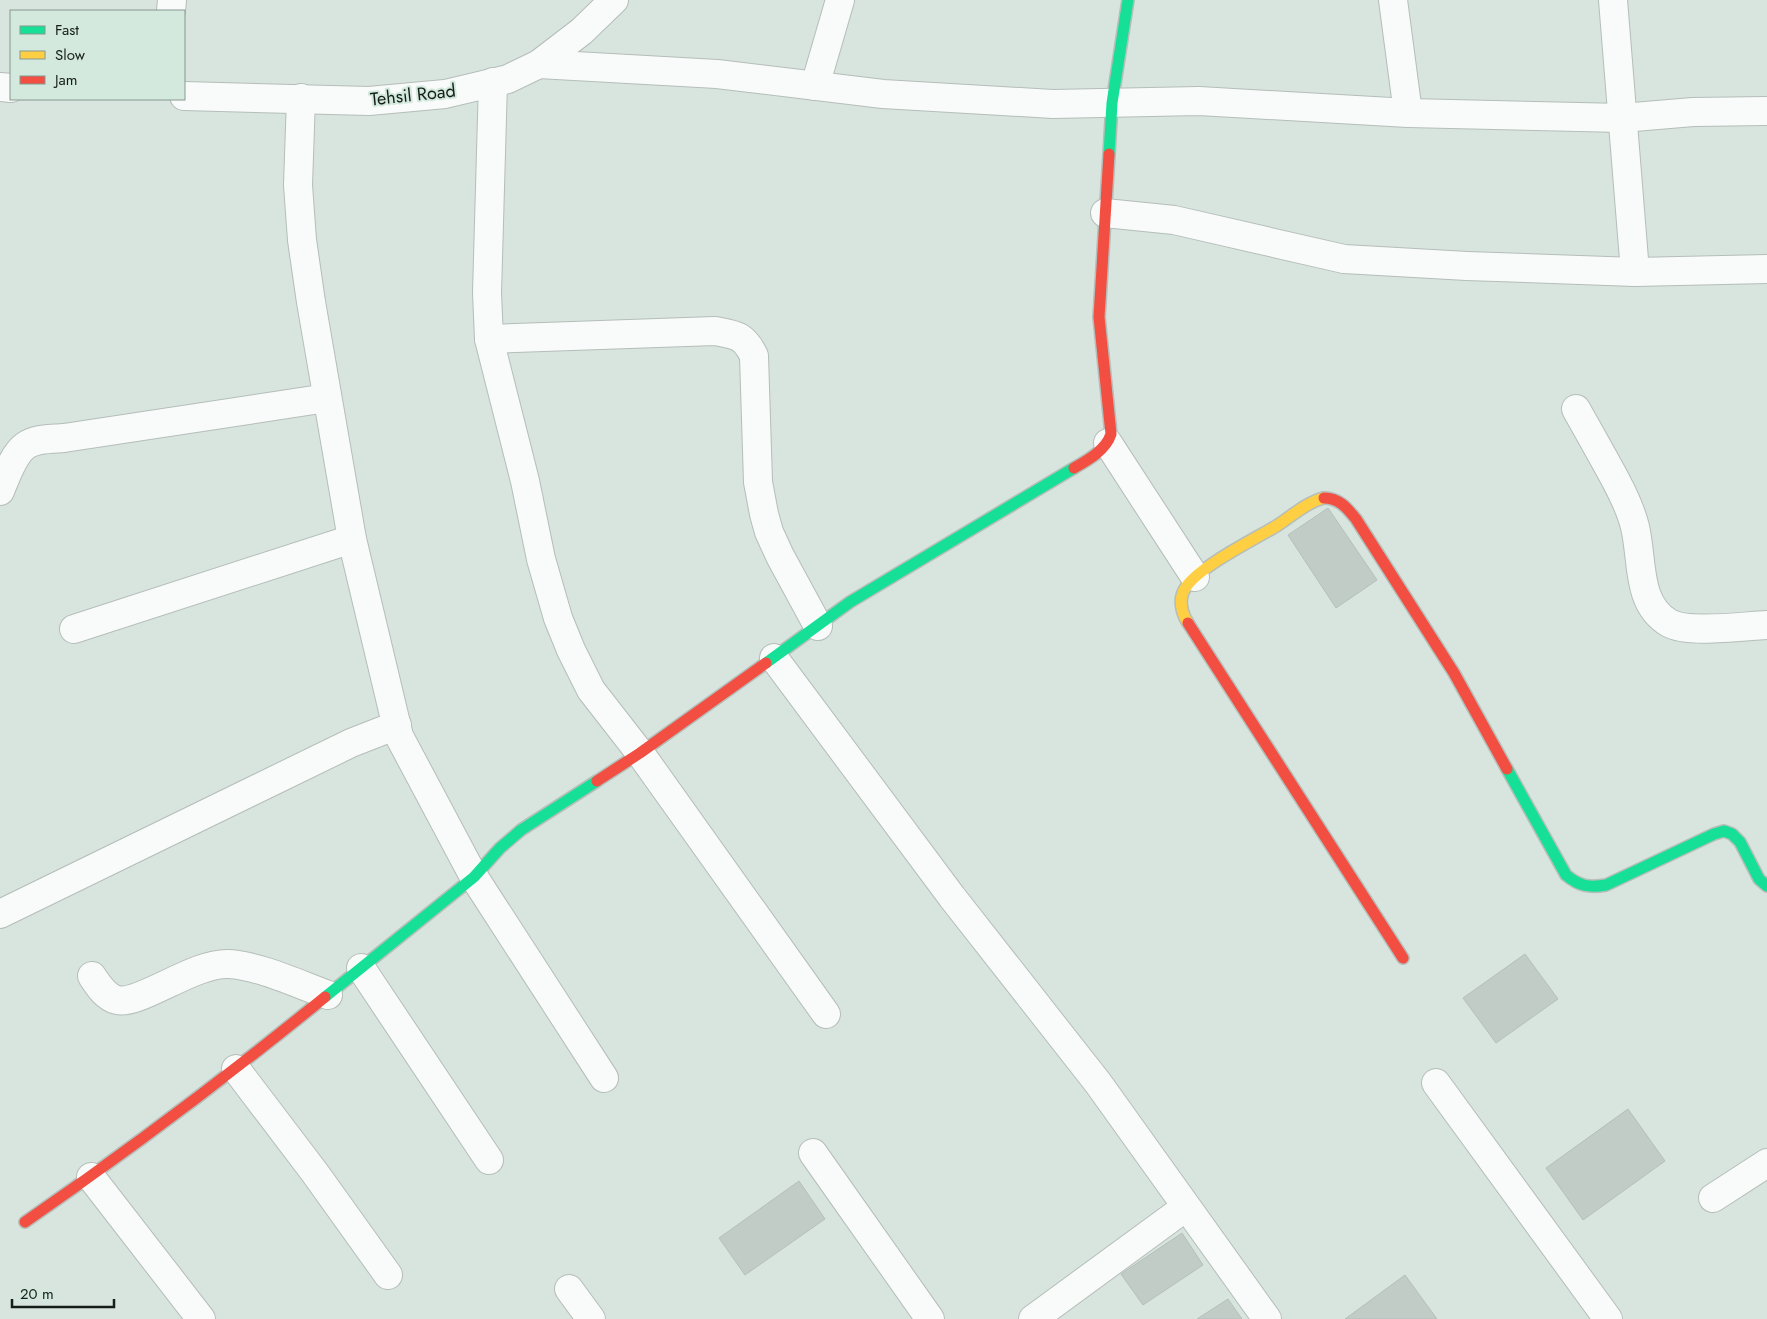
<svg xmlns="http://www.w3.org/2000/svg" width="1767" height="1319" font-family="Jost,sans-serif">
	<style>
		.building { fill: #c2ccc7; stroke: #b5bfba }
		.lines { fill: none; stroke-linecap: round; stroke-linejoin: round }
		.street-casing { stroke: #b5beb9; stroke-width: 30 }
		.fast-casing { stroke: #b5beb9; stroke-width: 14 }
		.slow-casing { stroke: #b5beb9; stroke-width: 14 }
		.jam-casing { stroke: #b5beb9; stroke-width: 14 }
		.street { stroke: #f9fbfa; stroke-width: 28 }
		.fast { stroke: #16e098; stroke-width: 11 }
		.slow { stroke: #ffcf43; stroke-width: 11 }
		.jam { stroke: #f24e42; stroke-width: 11 }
		.labels { text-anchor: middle; stroke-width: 4; stroke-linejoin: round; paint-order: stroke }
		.street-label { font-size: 18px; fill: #161e19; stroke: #d3e9dd }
	</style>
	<rect width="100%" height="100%" fill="#d8e4de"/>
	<!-- building -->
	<g class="building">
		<polygon points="1328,508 1377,580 1336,608 1288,535"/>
		<polygon points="1525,954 1558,999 1496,1043 1463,998"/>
		<polygon points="1628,1109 1665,1161 1583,1220 1546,1168"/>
		<polygon points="799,1181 825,1219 745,1275 719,1238"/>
		<polygon points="1182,1233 1203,1265 1143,1305 1121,1274"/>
		<polygon points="1405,1275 1437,1319 1345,1319"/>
		<polygon points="1228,1299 1242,1319 1197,1319"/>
	</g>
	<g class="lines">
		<!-- street casing -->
		<g class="street-casing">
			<g id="street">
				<polyline points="1393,0 1408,113"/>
				<polyline points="1613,0 1635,272"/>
				<polyline points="171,11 172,0"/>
				<polyline points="539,64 717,74 883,94 1053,104 1199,101 1408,113 1622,118 1693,112 1767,111"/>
				<polyline points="493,82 487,293 489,339 525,481 541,559 558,618 571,650 591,690 640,753 826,1014"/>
				<polyline points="815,86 840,0"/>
				<polyline points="0,87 11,88"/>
				<polyline points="184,96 369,101 445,94 508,79 539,64 582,31 614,0"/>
				<polyline points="301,98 298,185 302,240 311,302 352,539 399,736 474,877 604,1078"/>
				<polyline points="1105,213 1174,220 1344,259 1467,266 1635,272 1767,269"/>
				<path d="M 489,339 L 715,331 C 736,335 744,335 754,356 L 758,482 L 764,514 L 769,532 L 780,556 L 818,626"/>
				<path d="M 1576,409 C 1589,432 1602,455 1615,479 C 1623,494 1631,510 1635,527 C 1643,560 1636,604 1669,623 C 1688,634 1744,626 1767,625"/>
				<polyline points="1108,443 1195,577"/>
				<path d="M 0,491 C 6,477 13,455 25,446 C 35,438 53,439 64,438 L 327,398"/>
				<polyline points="74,629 352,539"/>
				<polyline points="774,658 952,897 1098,1083 1267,1319"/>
				<polyline points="0,914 351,743 397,725"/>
				<polyline points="361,968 489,1160"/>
				<path d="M 92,976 C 98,985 105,997 117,1000 C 139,1006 194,962 229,964 C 260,966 298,984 328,995"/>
				<polyline points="236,1069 315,1173 388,1275"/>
				<polyline points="1436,1083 1608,1319"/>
				<polyline points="813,1153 930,1319"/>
				<polyline points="91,1177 201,1319"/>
				<polyline points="1713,1198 1767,1163"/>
				<polyline points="569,1289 591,1319"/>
				<polyline points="1033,1319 1186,1207"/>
			</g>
		</g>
		<!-- fast casing -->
		<g class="fast-casing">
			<g id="fast">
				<polyline points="1109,154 1112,103 1128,0"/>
				<polyline points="766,663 850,602 1074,468"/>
				<path d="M 1507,769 L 1566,875 C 1579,886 1589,888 1606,885 L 1714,834 L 1724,831 L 1732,834 L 1740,842 L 1759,879 L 1767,886"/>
				<polyline points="325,997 474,877 500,848 521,830 597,781"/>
			</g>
		</g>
		<!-- slow casing -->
		<g class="slow-casing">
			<path id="slow" d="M 1188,623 C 1181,612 1178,598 1186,587 C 1200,566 1255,539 1278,525 C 1293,515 1307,502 1324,498"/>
		</g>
		<!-- jam casing -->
		<g class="jam-casing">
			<g id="jam">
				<path d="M 1074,468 C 1088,460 1106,450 1111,434 L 1099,317 L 1109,154"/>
				<path d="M 1324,498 C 1339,498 1347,508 1356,519 L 1454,673 L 1507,769"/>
				<polyline points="1188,623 1403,958"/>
				<polyline points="597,781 640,753 766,663"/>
				<path d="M 25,1222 C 128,1151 228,1076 325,997"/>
			</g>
		</g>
		<!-- street -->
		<use href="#street" class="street"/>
		<!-- fast -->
		<use href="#fast" class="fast"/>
		<!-- slow -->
		<use href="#slow" class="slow"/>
		<!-- jam -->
		<use href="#jam" class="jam"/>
	</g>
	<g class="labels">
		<!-- street labels -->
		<g class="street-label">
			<text transform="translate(413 95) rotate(-6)" y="6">Tehsil Road</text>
		</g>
	</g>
	<!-- legend -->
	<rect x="10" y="10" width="175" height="90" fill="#d3e9dd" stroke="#87988f"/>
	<rect x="20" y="26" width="25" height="8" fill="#16e098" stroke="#87988f"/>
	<text x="55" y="35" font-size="15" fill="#161e19">Fast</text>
	<rect x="20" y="51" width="25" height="8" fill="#ffcf43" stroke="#87988f"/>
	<text x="55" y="60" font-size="15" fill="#161e19">Slow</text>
	<rect x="20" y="76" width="25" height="8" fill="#f24e42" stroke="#87988f"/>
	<text x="55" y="85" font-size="15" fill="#161e19">Jam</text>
	<!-- scale -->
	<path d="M12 1299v8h102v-8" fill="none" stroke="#161e19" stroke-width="2.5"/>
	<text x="20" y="1299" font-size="15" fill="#161e19" stroke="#d3e9dd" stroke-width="4" paint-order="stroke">20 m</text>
</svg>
